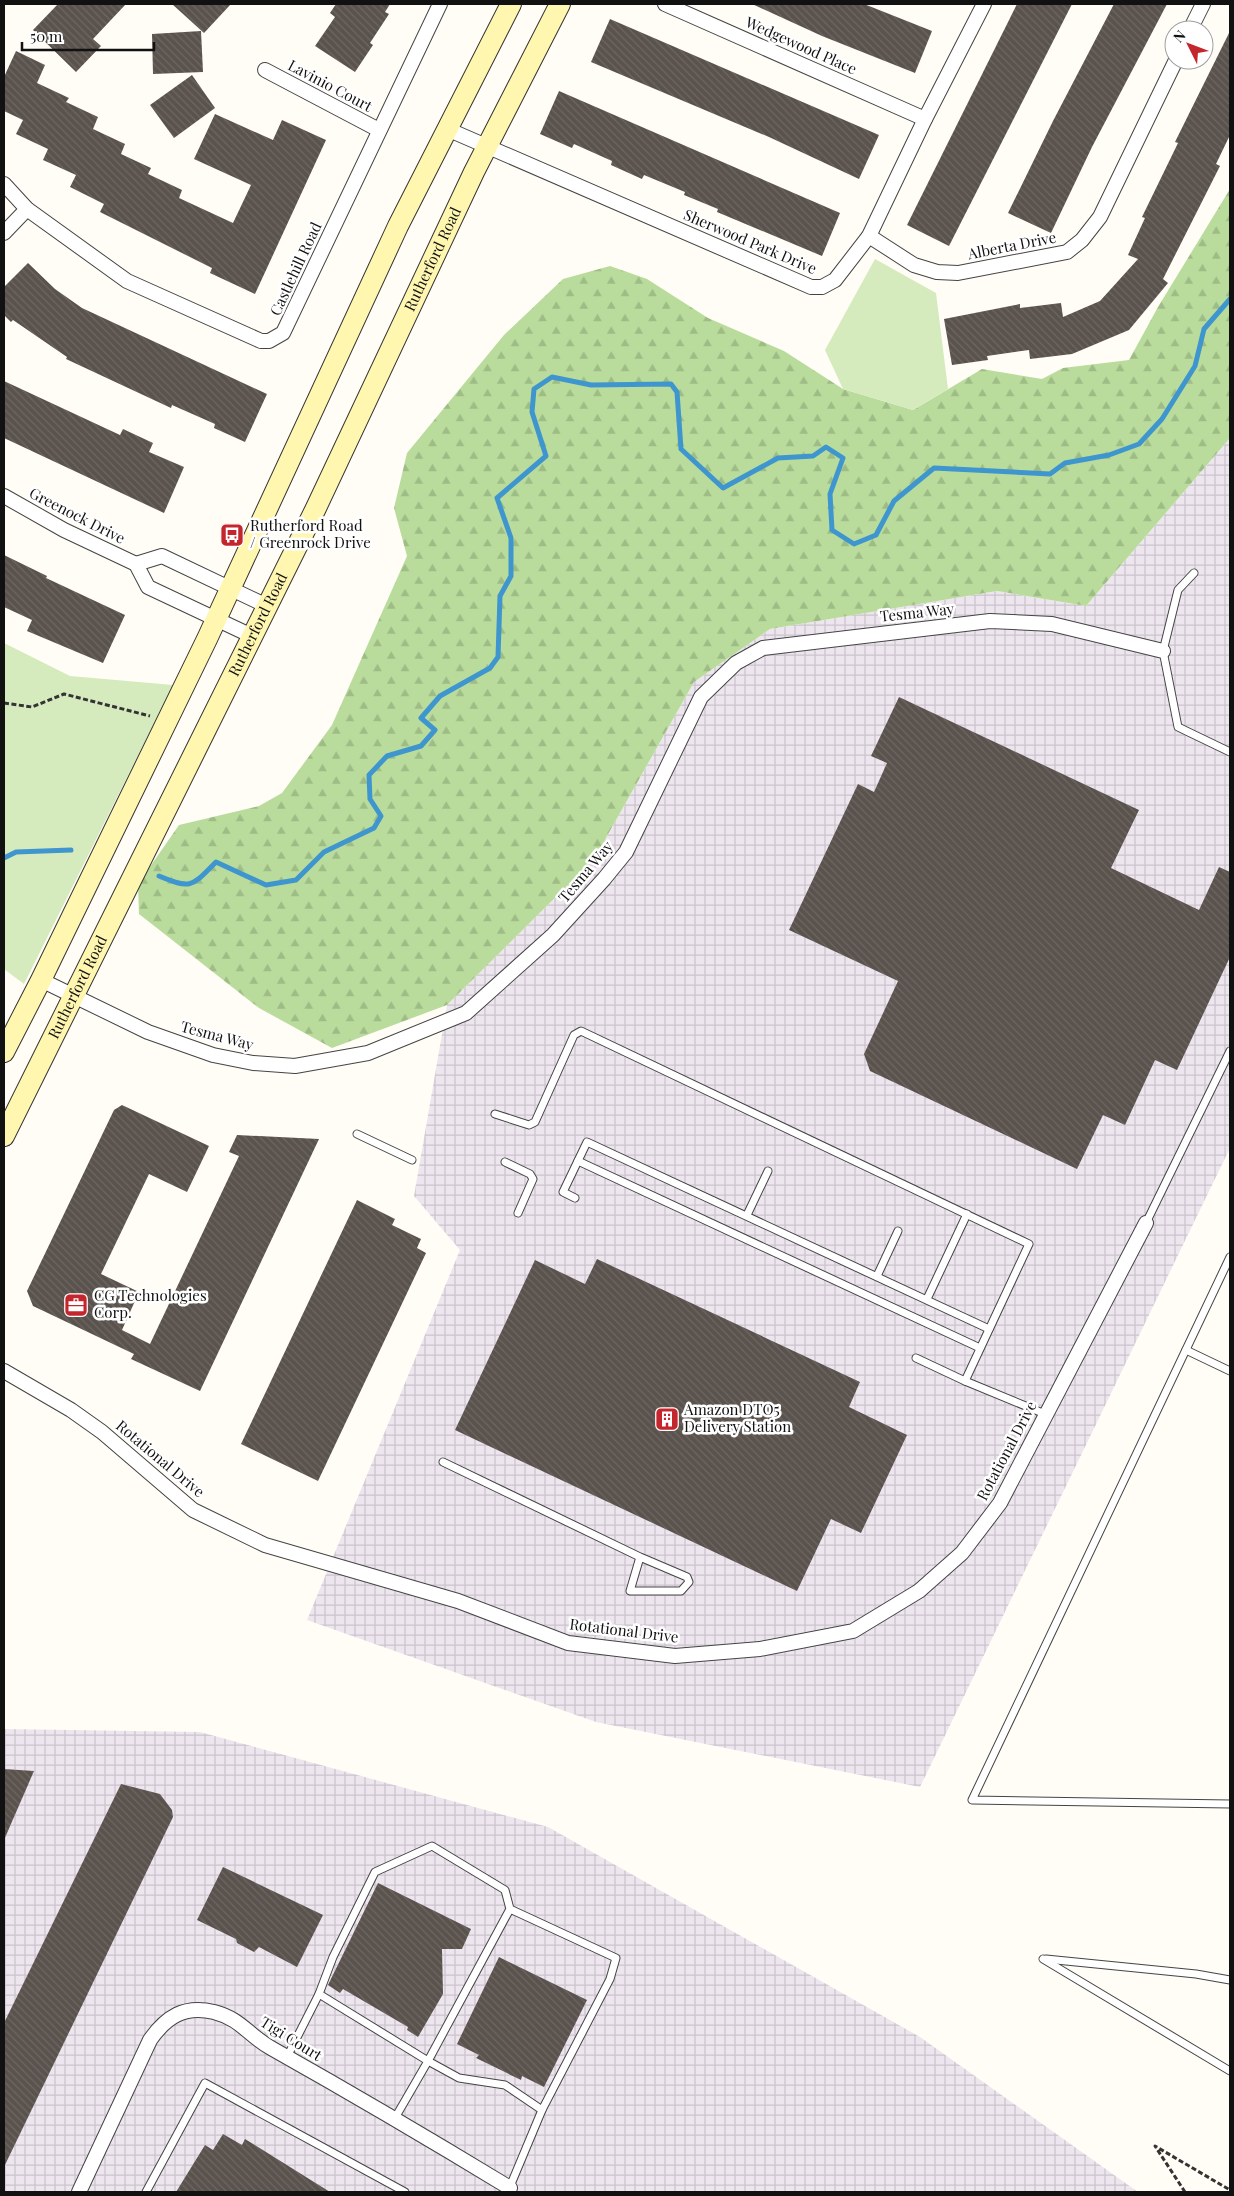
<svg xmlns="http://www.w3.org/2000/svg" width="1234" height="2196" font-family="'Playfair Display',serif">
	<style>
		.industrial { fill: url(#industrial-grid) }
		.forest { fill: url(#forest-firs) }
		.park { fill: #d5ebbd }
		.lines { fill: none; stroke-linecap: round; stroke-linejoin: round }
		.stream { stroke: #3f96cf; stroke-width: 5 }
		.building { fill: url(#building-back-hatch) }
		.service-casing { stroke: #444; stroke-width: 9 }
		.minor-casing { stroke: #444; stroke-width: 16 }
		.secondary-casing { stroke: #333; stroke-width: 22 }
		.path { stroke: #333; stroke-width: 3; stroke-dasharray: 5 2.5; stroke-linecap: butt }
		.service { stroke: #fff; stroke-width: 7 }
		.minor { stroke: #fff; stroke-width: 14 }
		.secondary { stroke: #fff6b0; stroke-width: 20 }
		.labels { text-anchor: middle; stroke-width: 5; stroke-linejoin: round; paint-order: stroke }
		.street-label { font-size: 15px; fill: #111; stroke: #fff }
		.poi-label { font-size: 15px; fill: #111; stroke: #fff; text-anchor: start }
	</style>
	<defs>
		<pattern id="industrial-grid" width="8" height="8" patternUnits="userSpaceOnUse" patternTransform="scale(1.25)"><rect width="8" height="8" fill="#eee6ef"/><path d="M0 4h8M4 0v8" fill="none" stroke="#cbc4cc"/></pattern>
		<pattern id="forest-firs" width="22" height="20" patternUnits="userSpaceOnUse" patternTransform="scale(1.25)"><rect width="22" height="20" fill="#b9dc9c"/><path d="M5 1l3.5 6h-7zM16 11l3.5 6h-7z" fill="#9ebc85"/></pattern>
		<pattern id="building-back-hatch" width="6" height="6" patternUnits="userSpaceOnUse" patternTransform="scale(1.25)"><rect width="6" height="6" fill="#5a524d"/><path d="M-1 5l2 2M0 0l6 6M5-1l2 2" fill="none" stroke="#6d6662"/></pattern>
	</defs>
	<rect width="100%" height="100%" fill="#fffdf5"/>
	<!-- industrial -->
	<g class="industrial">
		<polygon points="1230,438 1230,1148 920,1787 596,1722 307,1620 460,1250 414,1196 447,1005 594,859 694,682 770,629 997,591 1086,606"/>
		<polygon points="4,1729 200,1732 548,1827 920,2037 1138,2192 4,2192"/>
	</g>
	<!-- forest -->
	<polygon class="forest" points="1230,189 1230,438 1086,606 997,591 770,629 694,682 594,859 447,1005 332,1048 259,1008 139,914 138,884 179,825 259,806 282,793 332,725 407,556 394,508 407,453 504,335 563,279 610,266 647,279 708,318 784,351 843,389 913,410 982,369 1042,379 1063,368 1129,360 1158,307"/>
	<!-- park -->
	<g class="park">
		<polygon points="875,259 936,293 948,389 913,410 843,389 825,350"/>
		<polygon points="4,643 70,676 173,685 24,984 4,969"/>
	</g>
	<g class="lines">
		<!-- stream -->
		<g class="stream">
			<polyline points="4,858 16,852 71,850"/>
			<path d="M 159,876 C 192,890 192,886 216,862 L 266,885 L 296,880 L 324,852 L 374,828 L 381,816 L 370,799 L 369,775 L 387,756 L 421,746 L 435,730 L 421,718 L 440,696 L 490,668 L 498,657 L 500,596 L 511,576 L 511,538 L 497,498 L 546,456 L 532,412 L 534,389 L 552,377 L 591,385 L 671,384 L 677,392 L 681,449 L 723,488 L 778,458 L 813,456 L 826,447 L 843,458 L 830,494 L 832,530 L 854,544 L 876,535 L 894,501 L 934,468 L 1050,474 L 1065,463 L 1109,455 L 1139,444 L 1162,419 L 1195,366 L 1204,329 L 1230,299"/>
		</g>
	</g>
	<!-- building -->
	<g class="building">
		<polygon points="58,4 126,4 93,39 101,46 76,72 33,30"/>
		<polygon points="172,4 231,4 204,33"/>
		<polygon points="336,4 390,4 385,12 389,14 370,43 373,45 355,72 315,46 335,17 330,13"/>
		<polygon points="752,4 864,4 932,31 915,73 822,36"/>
		<polygon points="1017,4 1072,4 949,246 907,225"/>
		<polygon points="1114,4 1167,4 1092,147 1051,233 1008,213 1053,121"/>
		<polygon points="610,19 879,135 859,179 769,137 591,62"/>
		<polygon points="201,31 203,72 153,74 152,34"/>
		<polygon points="1230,31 1230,135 1216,164 1220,166 1163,279 1168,283 1129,330 1072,354 1030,359 1029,350 987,356 988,360 952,365 944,319 1020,304 1020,308 1061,303 1063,317 1100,301 1138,259 1128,255 1145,218 1142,217 1178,143 1175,142"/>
		<polygon points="16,51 45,65 37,83 69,98 66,102 98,117 93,129 125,144 121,154 151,168 148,174 182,190 179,198 233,223 251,185 194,159 215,114 273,140 282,120 326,140 255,294 210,273 212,268 100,212 104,204 70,187 76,175 43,160 48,149 16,134 23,120 4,111 4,77"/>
		<polygon points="192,75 215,108 174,138 150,105"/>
		<polygon points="559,91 840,213 822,256 717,212 718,209 684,195 685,192 644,175 642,179 611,165 612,161 574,144 572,148 540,134"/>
		<polygon points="28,263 55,289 82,308 267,394 245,442 214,428 215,424 172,405 171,408 66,359 67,357 13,320 11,322 4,315 4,287"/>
		<polygon points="4,381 120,435 123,429 153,443 149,452 184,467 164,513 4,438"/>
		<polygon points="4,555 47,576 46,578 125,615 103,663 27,631 32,620 4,607"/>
		<polygon points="899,697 1139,810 1111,868 1199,910 1219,867 1230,872 1230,957 1177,1070 1155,1060 1125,1125 1103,1115 1077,1169 870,1071 864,1054 898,981 789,930 858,784 874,792 887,763 871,756"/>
		<polygon points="122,1105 209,1146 187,1192 149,1174 101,1274 139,1292 122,1330 150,1344 239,1156 229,1152 237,1135 319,1139 200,1391 131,1359 134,1354 33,1306 27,1291 114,1110"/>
		<polygon points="357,1200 395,1219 392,1225 421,1239 417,1248 426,1253 318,1481 241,1444"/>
		<polygon points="597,1259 860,1382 849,1407 907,1435 861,1533 831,1519 797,1591 455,1430 535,1260 585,1284"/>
		<polygon points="4,1769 34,1771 4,1840"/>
		<polygon points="121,1784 160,1794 172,1810 173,1817 4,2167 4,2023"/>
		<polygon points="223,1867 323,1915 297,1967 259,1947 254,1952 237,1943 236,1939 197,1920"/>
		<polygon points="378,1883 471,1929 462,1949 442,1949 443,1994 418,2037 407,2030 408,2027 343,1989 340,1993 328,1985"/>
		<polygon points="499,1957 587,2000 544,2087 522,2076 521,2080 476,2058 479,2055 457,2044"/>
		<polygon points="223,2134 242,2145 245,2139 330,2192 176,2192 205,2145 213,2150"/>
	</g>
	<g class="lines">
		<!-- service casing -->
		<g class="service-casing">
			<g id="service">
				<polyline points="1194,573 1178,590 1163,651 1178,727 1230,752"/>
				<polyline points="495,1114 529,1125 535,1122 574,1035 581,1031 1029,1244 965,1381 1045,1414"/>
				<polyline points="357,1134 412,1160"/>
				<polyline points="578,1161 980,1348"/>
				<polyline points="505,1162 530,1174 533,1179 518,1213"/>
				<polyline points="575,1198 563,1192 587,1142 989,1329"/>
				<polyline points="747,1215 768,1171"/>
				<polyline points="1146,1223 1230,1051"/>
				<polyline points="1230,1257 972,1800 1230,1804"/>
				<polyline points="877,1276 898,1231"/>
				<polyline points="927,1299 967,1214"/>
				<polyline points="1186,1350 1230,1371"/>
				<polyline points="916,1358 965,1381"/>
				<polyline points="443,1462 640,1557 630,1591 681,1591 689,1582 687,1577 640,1557"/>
				<polyline points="510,1909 505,1890 432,1846 375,1872 333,1957 319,1994 428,2061 510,1909 616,1958 610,1979 542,2110"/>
				<polyline points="1043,1959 1230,2071"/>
				<polyline points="1046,1959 1196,1974 1230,1980"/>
				<polyline points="287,2057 319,1994"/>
				<polyline points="395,2118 428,2061 459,2078 505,2085 542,2110 509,2189"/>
				<polyline points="146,2192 205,2083 405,2192"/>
			</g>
		</g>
		<!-- minor casing -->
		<g class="minor-casing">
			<g id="minor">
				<polyline points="665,4 925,119"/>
				<polyline points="1190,30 1203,4"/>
				<polyline points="265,70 379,130"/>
				<polyline points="447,129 811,287 822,287 835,280 869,236 925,119 984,4"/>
				<polyline points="4,184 27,209 127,281 261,341 269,341 283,333 440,4"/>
				<polyline points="4,233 27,209"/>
				<polyline points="869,236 914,265 937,272 958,273 1067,252 1082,240 1100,217 1176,60"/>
				<polyline points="4,496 64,530 136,564 148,587 252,636"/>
				<polyline points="136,564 162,556 267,606"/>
				<polyline points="41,980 148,1032 213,1055 253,1063 295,1066 368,1053 466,1013 553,935 604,879 626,852 701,697 736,663 763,648 990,621 1052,624 1163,651"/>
				<polyline points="4,1371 71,1410 102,1432 193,1510 265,1545 458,1601 568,1643 675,1656 760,1649 853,1631 919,1591 962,1553 1000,1503 1146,1223"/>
				<path d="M 79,2192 L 150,2040 C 166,2017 184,2005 214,2012 C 241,2019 248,2035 271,2048 C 351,2093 431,2140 510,2188"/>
			</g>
		</g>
		<!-- secondary casing -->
		<g class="secondary-casing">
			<g id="secondary">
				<polyline points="4,1052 41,980 207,639 398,226 511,4"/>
				<path id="s1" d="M 4,1136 L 316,508 L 474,172 L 560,4"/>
			</g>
		</g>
		<!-- path -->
		<g class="path">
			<polyline points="4,703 32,707 64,694 150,716"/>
			<polyline points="1185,2192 1155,2146 1230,2190"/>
		</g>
		<!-- service -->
		<use href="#service" class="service"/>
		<!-- minor -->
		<use href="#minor" class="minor"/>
		<!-- secondary -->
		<use href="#secondary" class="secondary"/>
	</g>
	<!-- icons -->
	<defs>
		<g id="bus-square" transform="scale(1.25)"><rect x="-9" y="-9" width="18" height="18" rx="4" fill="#c4262e" stroke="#fff"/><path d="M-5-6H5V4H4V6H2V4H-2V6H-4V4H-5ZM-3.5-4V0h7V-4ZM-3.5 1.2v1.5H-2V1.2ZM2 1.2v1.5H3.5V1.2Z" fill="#fff"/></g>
		<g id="office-square" transform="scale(1.25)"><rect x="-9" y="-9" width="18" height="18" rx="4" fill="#c4262e" stroke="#fff"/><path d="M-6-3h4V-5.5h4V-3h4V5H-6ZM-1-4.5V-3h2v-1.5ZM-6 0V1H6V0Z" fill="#fff"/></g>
		<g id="building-square" transform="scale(1.25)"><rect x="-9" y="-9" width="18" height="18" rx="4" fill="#c4262e" stroke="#fff"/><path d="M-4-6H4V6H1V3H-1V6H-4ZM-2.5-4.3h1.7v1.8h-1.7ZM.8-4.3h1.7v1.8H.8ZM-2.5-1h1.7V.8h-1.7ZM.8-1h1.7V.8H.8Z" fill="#fff"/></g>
	</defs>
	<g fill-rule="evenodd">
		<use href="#bus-square" x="232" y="535"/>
		<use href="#office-square" x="76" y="1305"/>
		<use href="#building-square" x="667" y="1419"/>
	</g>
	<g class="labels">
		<!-- street labels -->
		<g class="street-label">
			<text transform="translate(801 46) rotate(24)" y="5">Wedgewood Place</text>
			<text transform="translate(330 86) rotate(28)" y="5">Lavinio Court</text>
			<text transform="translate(750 242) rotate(23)" y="5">Sherwood Park Drive</text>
			<text transform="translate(1012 246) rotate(-11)" y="5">Alberta Drive</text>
			<text dy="5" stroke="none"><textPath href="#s1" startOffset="976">Rutherford Road</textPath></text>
			<text transform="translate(296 269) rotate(-65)" y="5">Castlehill Road</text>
			<text transform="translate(77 516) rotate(27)" y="5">Greenock Drive</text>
			<text transform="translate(917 613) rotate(-6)" y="5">Tesma Way</text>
			<text dy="5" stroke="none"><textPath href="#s1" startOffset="571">Rutherford Road</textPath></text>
			<text transform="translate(586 872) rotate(-50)" y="5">Tesma Way</text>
			<text dy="5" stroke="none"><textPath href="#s1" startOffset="166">Rutherford Road</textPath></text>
			<text transform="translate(217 1036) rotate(15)" y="5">Tesma Way</text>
			<text transform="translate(1007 1451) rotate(-62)" y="5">Rotational Drive</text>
			<text transform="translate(160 1459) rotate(40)" y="5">Rotational Drive</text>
			<text transform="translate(624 1631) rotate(7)" y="5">Rotational Drive</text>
			<text transform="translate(291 2039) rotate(32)" y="5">Tigi Court</text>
		</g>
		<!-- poi labels -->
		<g class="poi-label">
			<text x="250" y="531">Rutherford Road<tspan x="250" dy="17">/ Greenrock Drive</tspan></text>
			<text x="94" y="1301">CG Technologies<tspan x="94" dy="17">Corp.</tspan></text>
			<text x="684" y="1415">Amazon DTO5<tspan x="684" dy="17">Delivery Station</tspan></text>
		</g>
	</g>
	<!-- border -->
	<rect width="1234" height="2196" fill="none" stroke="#111111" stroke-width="10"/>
	<!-- north arrow -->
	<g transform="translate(1189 45) rotate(312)"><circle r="24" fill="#ffffff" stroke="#a0a0a0"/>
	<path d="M0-4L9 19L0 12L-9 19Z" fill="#c4262e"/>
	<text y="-8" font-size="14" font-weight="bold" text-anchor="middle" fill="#111111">N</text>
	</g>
	<!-- scale -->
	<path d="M22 42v8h132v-8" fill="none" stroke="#111111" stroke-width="2.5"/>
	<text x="30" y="42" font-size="15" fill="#111111" stroke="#ffffff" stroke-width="4" paint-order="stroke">50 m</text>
</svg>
